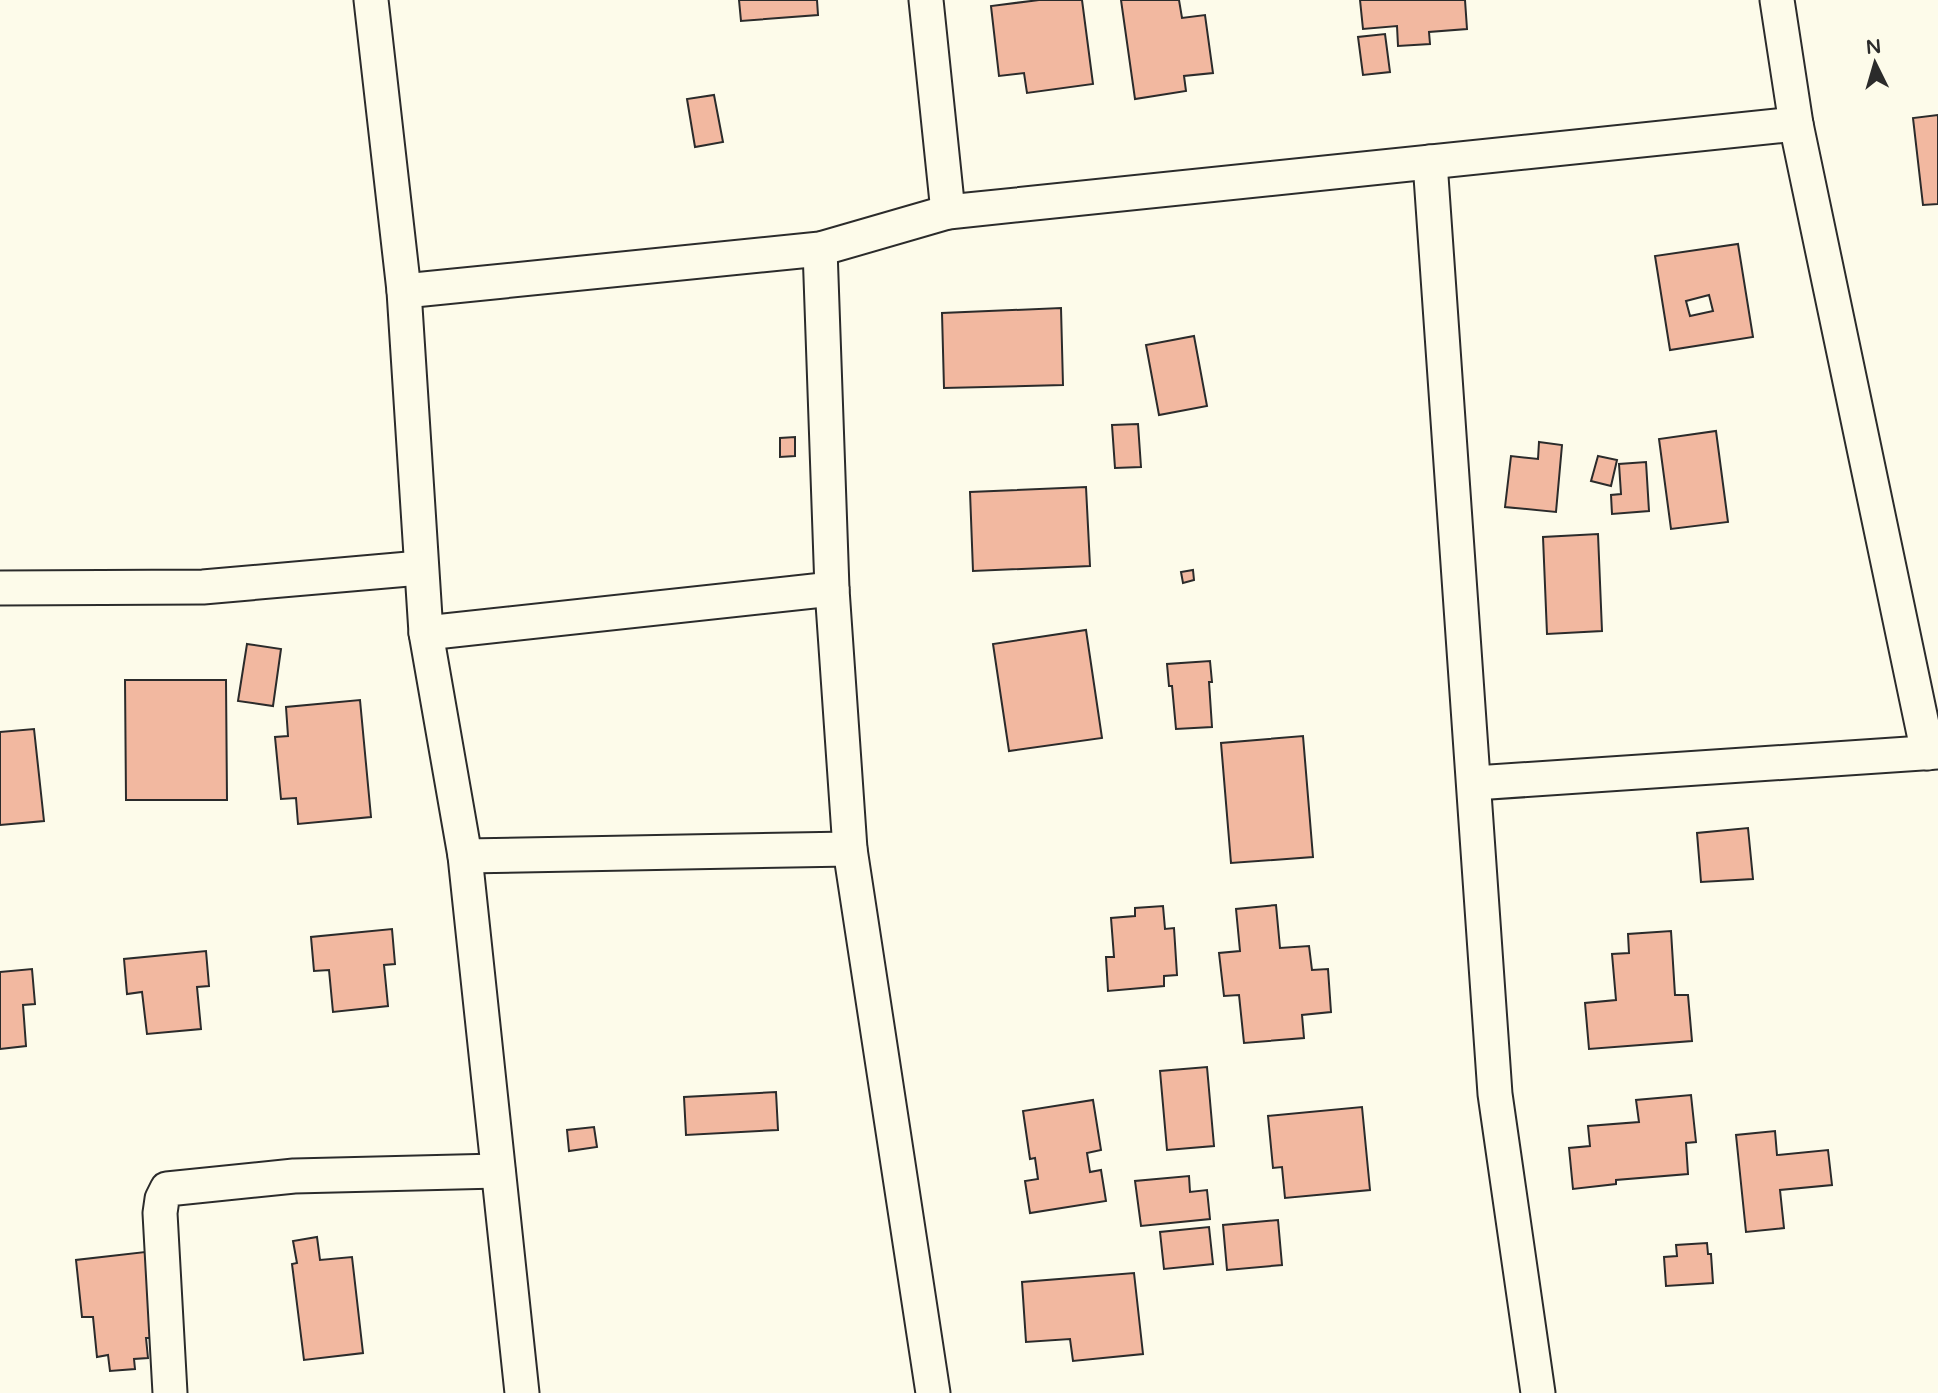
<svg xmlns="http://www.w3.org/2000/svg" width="1938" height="1393" font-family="'Varela Round',sans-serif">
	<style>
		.building { fill: #f2b8a0; stroke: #2b2b2b; stroke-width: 2; fill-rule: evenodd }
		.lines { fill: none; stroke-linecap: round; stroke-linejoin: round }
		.minor-casing { stroke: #2b2b2b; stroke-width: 37 }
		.minor { stroke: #fdfbea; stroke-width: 33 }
	</style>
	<rect width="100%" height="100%" fill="#fdfbea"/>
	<!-- building -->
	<g class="building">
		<polygon points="739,0 817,0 818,15 741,21"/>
		<polygon points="1039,0 1082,0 1093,84 1027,93 1024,73 999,76 991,6"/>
		<polygon points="1121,0 1179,0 1182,18 1205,15 1213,73 1184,76 1186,91 1135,99"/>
		<polygon points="1360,0 1465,0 1467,29 1429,32 1430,44 1398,46 1397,26 1363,29"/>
		<polygon points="1385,34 1390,72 1363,75 1358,37"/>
		<polygon points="714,95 723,142 695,147 687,99"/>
		<polygon points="1938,115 1938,204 1923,205 1913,118"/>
		<path d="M 1738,244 L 1753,337 L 1670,350 L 1655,256 ZM 1709,295 L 1713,311 L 1690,316 L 1686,301 Z"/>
		<polygon points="1061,308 1063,385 944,388 942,313"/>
		<polygon points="1194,336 1207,406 1159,415 1146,345"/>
		<polygon points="1138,424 1141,467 1115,468 1112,425"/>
		<polygon points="1716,431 1728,522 1671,529 1659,439"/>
		<polygon points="795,437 795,456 780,457 780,438"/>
		<polygon points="1539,442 1562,445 1556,512 1505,507 1511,456 1538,459"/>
		<polygon points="1598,456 1617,460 1611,486 1591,481"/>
		<polygon points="1646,462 1649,511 1612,514 1611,495 1621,494 1619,464"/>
		<polygon points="1086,487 1090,566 973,571 970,492"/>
		<polygon points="1598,534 1602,631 1547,634 1543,537"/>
		<polygon points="1193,570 1194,580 1183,583 1181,572"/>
		<polygon points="1086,630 1102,738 1009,751 993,644"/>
		<polygon points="247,644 281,649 273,706 238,701"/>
		<polygon points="1210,661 1212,682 1209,682 1212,727 1176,729 1172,686 1169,686 1167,664"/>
		<polygon points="125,680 226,680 227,800 126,800"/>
		<polygon points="360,700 371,817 298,824 296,798 281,799 275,737 288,736 286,707"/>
		<polygon points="34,729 44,821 0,825 0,732"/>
		<polygon points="1303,736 1313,857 1231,863 1221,743"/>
		<polygon points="1748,828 1753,879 1701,882 1697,833"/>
		<polygon points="1276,905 1280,948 1309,946 1312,970 1328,969 1331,1012 1302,1015 1304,1038 1244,1043 1239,995 1224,996 1219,953 1240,951 1236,909"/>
		<polygon points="1163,906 1165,929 1174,928 1177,975 1164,976 1164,986 1108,991 1106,957 1114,957 1111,918 1135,916 1135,908"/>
		<polygon points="392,929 395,964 384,965 388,1006 333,1012 329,970 314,971 311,937"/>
		<polygon points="1671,931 1675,995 1688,995 1692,1041 1589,1049 1585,1003 1616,1000 1612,954 1629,953 1628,934"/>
		<polygon points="206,951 209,986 197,987 201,1029 147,1034 142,992 127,994 124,959"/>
		<polygon points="32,969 35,1004 23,1005 26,1046 0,1049 0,972"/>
		<polygon points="1207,1067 1214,1146 1167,1150 1160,1071"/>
		<polygon points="776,1092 778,1130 686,1135 684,1097"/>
		<polygon points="1691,1095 1696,1142 1686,1143 1688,1174 1616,1180 1616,1184 1573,1189 1569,1148 1590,1146 1588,1126 1639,1122 1636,1100"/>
		<polygon points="1093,1100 1101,1150 1087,1153 1090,1172 1101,1170 1106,1201 1030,1213 1025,1181 1038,1179 1035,1158 1030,1159 1023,1111"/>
		<polygon points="1362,1107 1370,1190 1285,1198 1282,1167 1273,1168 1268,1116"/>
		<polygon points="594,1127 597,1147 569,1151 567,1130"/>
		<polygon points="1775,1131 1777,1155 1828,1150 1832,1185 1780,1190 1784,1228 1746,1232 1736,1135"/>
		<polygon points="1189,1176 1190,1192 1207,1190 1210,1219 1141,1226 1135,1181"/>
		<polygon points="1278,1220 1282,1265 1227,1270 1223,1225"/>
		<polygon points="1209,1227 1213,1264 1164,1269 1160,1232"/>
		<polygon points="317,1237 320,1260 352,1257 363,1353 304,1360 292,1264 297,1263 293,1241"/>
		<polygon points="1707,1243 1708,1254 1711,1254 1713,1283 1666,1286 1664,1257 1677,1256 1676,1245"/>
		<polygon points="145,1252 154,1338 146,1338 148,1358 134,1359 135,1369 110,1371 108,1355 97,1357 93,1317 82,1317 76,1260"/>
		<polygon points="1134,1273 1143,1354 1073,1361 1070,1339 1026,1342 1022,1282"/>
	</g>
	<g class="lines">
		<!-- minor casing -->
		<g class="minor-casing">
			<g id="minor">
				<polyline points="371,0 404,291 426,633 465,856 522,1393"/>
				<polyline points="926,0 948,212"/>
				<polyline points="1777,0 1796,124 1928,753"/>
				<polyline points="1430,162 1495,1094 1538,1393"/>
				<polyline points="820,249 832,589 850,849 933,1393"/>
				<polyline points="404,291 820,249 948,212 1796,124"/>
				<polyline points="0,588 203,587 420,568"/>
				<polyline points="426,633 832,589"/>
				<polyline points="1475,783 1938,752"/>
				<polyline points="465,856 850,849"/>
				<polyline points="170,1393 160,1213 162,1199 167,1189 294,1176 498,1171"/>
			</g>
		</g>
		<!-- minor -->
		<use href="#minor" class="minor"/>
	</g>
	<!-- north arrow -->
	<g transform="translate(1875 63) rotate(355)" stroke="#fdfbea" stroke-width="5" paint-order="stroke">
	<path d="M0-5L12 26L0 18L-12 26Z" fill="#2b2b2b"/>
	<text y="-10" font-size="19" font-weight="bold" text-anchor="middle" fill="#2b2b2b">N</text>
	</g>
</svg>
